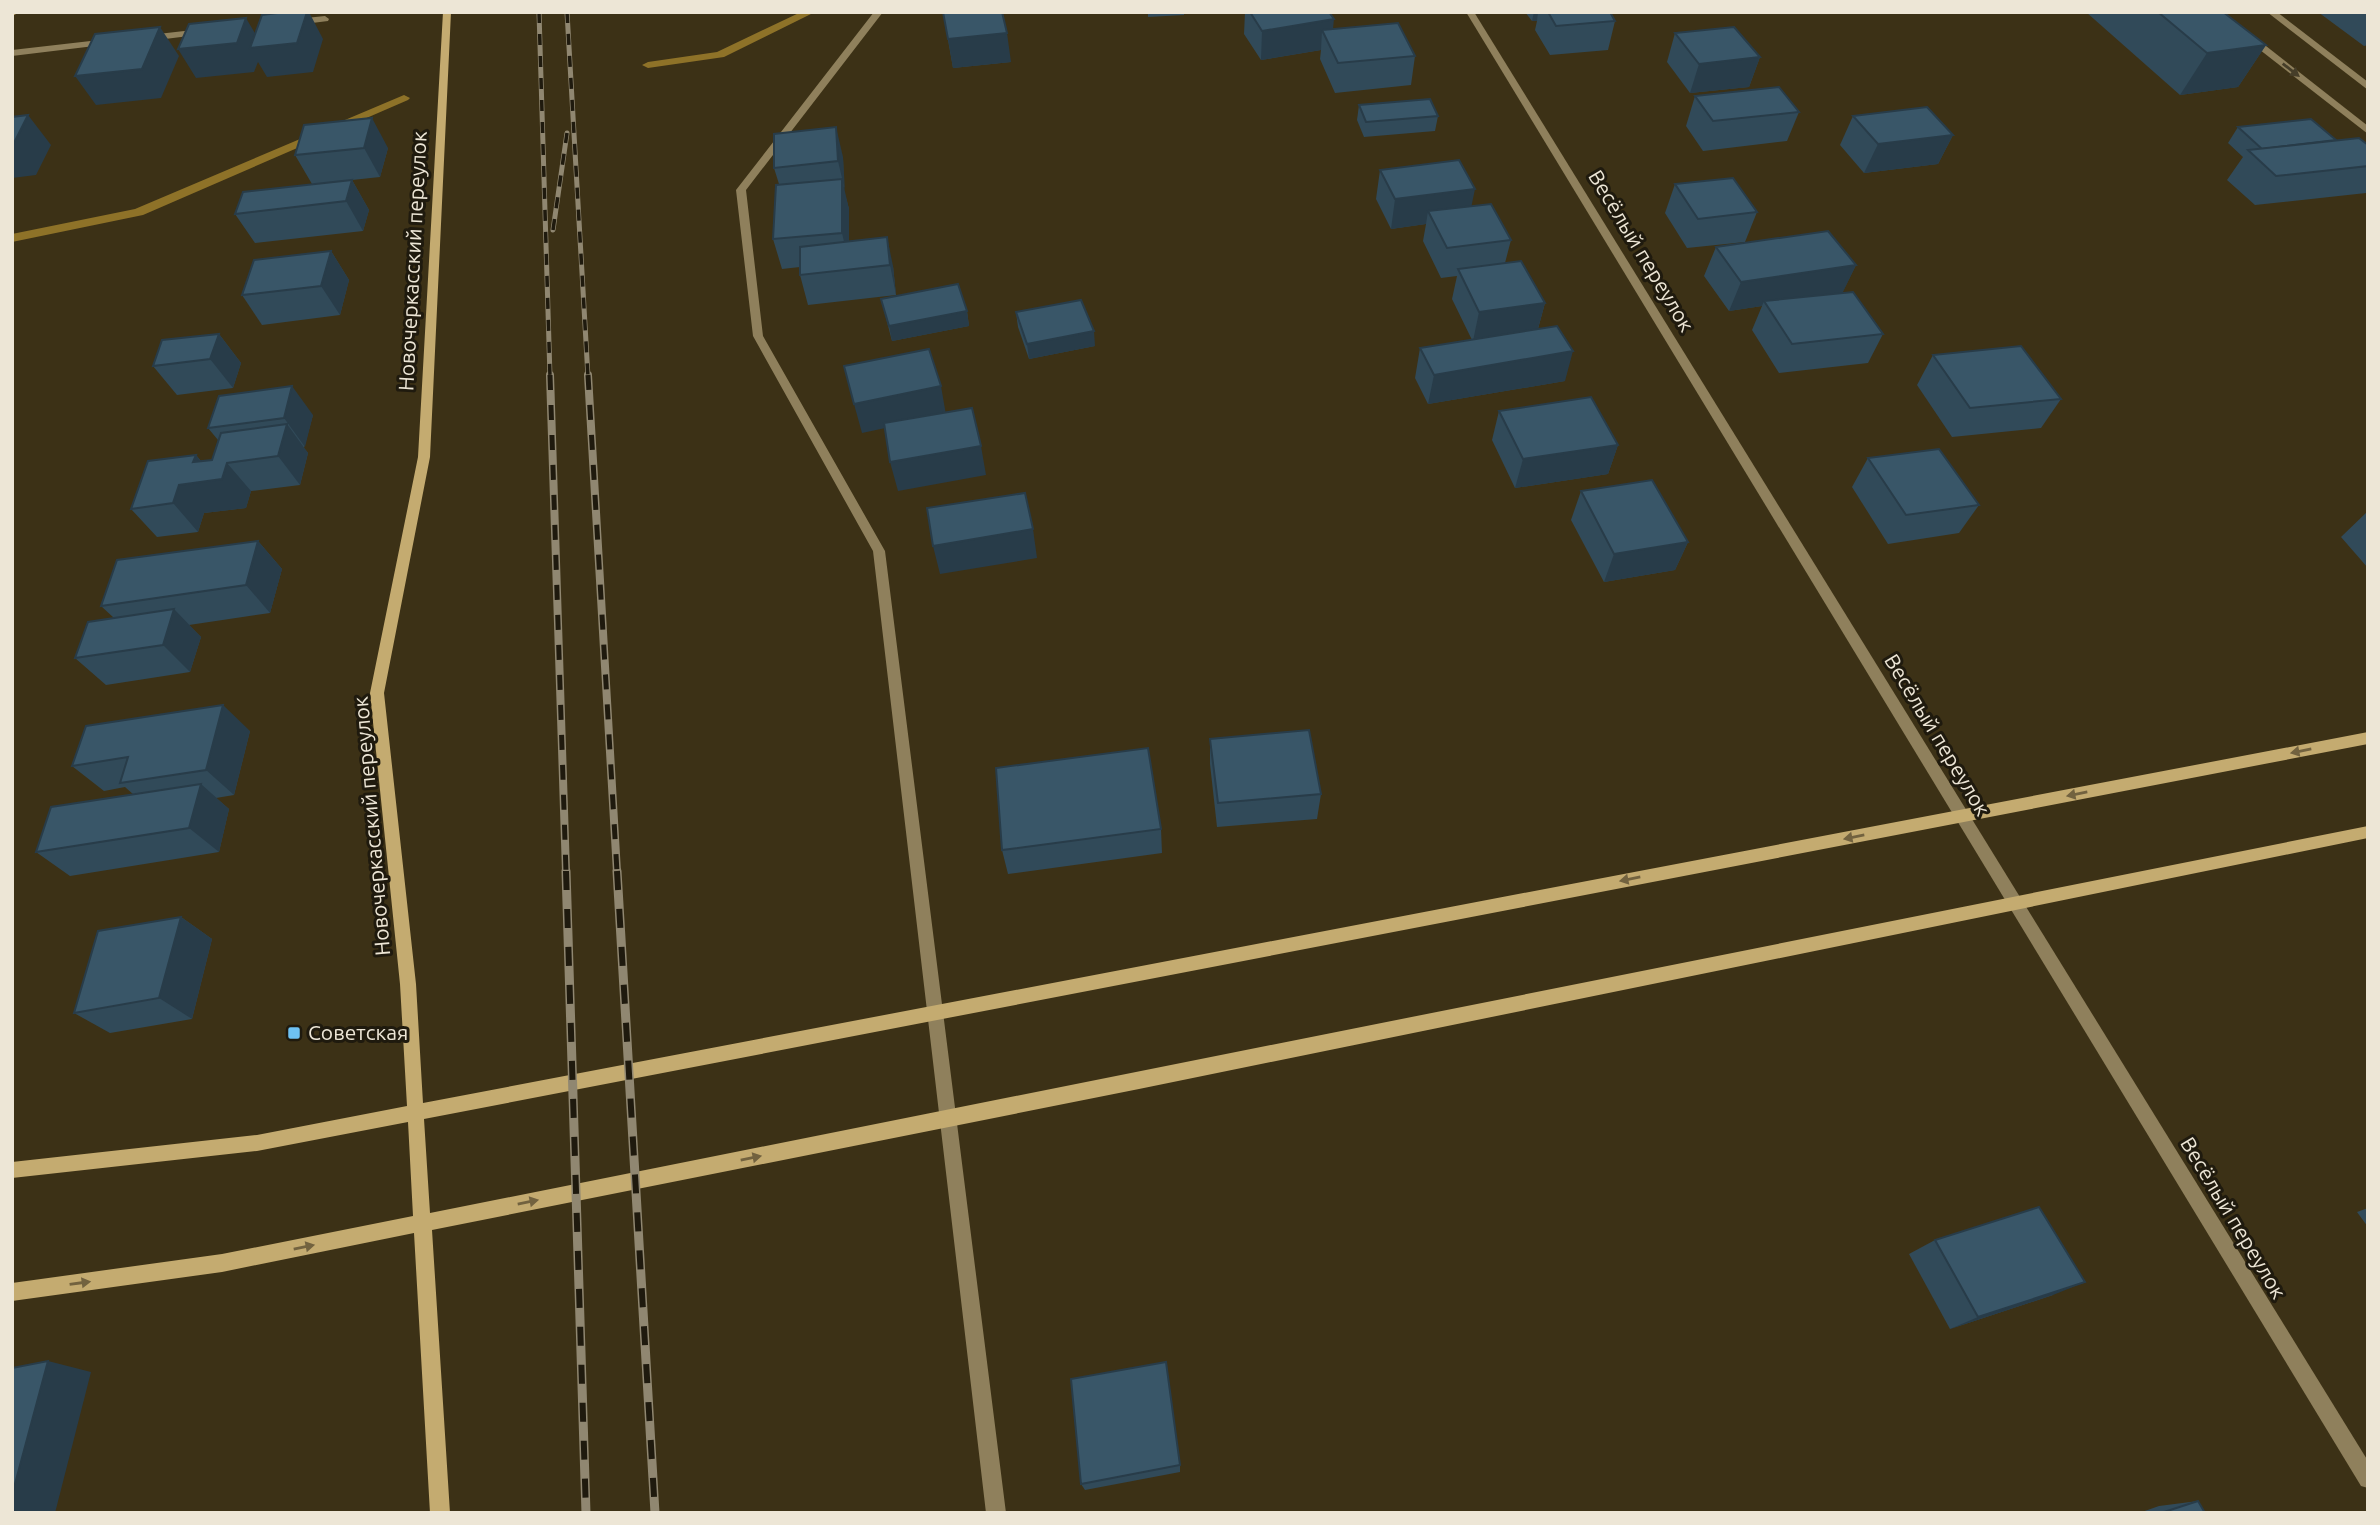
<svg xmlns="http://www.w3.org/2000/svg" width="2380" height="1525" font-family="Ubuntu,sans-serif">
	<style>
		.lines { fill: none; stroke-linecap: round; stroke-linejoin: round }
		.stream { fill: #8e7228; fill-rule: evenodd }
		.service { fill: #8f805c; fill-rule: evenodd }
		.minor { fill: #8f805c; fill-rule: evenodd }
		.tertiary { fill: #8f805c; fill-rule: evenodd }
		.secondary { fill: #c4ab70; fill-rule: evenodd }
		.rail-far2-casing { stroke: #908771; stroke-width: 5 }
		.rail-far1-casing { stroke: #908771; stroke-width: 8 }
		.rail-casing { stroke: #908771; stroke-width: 9 }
		.rail-far2 { stroke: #1f1a0e; stroke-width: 3.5; stroke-dasharray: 11; stroke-linecap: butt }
		.rail-far1 { stroke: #1f1a0e; stroke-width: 5; stroke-dasharray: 15; stroke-linecap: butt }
		.rail { stroke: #1f1a0e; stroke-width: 6; stroke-dasharray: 19; stroke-linecap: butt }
		.wall { fill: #314a59 }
		.shaded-wall { fill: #283c49 }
		.building { fill: #395668; stroke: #283c49; stroke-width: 2 }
		.oneway { fill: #463e29 }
		.oneway2 { fill: #72623f }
		.poi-dot { fill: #6ec2f3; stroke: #1f1a0e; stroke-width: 2.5 }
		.labels { text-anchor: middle; stroke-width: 6; stroke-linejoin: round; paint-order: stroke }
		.street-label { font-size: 21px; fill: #ede6d6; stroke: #1f1a0e }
		.poi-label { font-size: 21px; fill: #ede6d6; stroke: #1f1a0e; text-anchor: start }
	</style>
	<rect width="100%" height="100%" fill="#3c3116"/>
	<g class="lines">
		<!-- stream -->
		<g class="stream">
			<polygon points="801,12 815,12 724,57 648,68 642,65 648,62 717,52"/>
			<polygon points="404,95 410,98 408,100 143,215 12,242 12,234 135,209"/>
		</g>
		<!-- service -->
		<g class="service">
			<polygon points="874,12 883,12 746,190 763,336 885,551 1006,1513 986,1513 873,551 753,336 736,190"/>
			<polygon points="325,16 329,19 328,21 296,25 292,22 296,19"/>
			<polygon points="202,29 205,30 205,34 149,41 145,38 149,35"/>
			<polygon points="108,39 111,40 111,44 12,56 12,50"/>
		</g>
		<!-- minor -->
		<polygon class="minor" points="1466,12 1474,12 2368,1461 2368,1488 2361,1486"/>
		<!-- tertiary -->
		<g class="tertiary">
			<polygon points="2267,12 2277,12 2368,82 2368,90"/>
			<polygon points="2246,35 2252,35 2368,126 2368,134 2246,39"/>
		</g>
		<!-- secondary -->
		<g class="secondary">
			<polygon points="12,12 20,12 12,16"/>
			<polygon points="443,12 451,12 430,457 384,693 416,984 423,1103 2368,732 2368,744 424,1119 430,1213 2368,826 2368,838 1139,1089 432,1230 450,1513 430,1513 414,1233 222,1272 12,1301 12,1283 222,1254 413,1216 408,1122 257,1151 12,1178 12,1162 257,1135 407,1106 400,984 370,693 418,457"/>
		</g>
		<!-- rail-far2 casing -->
		<g class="rail-far2-casing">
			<g id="rail-far2">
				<polyline points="539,12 550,377"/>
				<polyline points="567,12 588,377"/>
				<polyline points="553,230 567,133"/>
			</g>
		</g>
		<!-- rail-far1 casing -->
		<g class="rail-far1-casing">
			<g id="rail-far1">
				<polyline points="550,375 566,872"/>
				<polyline points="588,375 617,872"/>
			</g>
		</g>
		<!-- rail casing -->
		<g class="rail-casing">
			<g id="rail">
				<polyline points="566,871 586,1513"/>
				<polyline points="617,871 655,1513"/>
			</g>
		</g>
		<!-- rail-far2 -->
		<use href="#rail-far2" class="rail-far2"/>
		<!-- rail-far1 -->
		<use href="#rail-far1" class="rail-far1"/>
		<!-- rail -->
		<use href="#rail" class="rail"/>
	</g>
	<!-- wall -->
	<g class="wall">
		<polygon points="943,12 1011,62 953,68"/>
		<polygon points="1148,12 1184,12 1184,15 1148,17"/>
		<polygon points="1245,12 1329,12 1333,29 1415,56 1411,85 1335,93 1320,59 1321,50 1261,60 1244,34"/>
		<polygon points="1525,12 1610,12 1615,21 1608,50 1550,55 1535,30 1537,21 1532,21"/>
		<polygon points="2086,12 2223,12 2266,45 2238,87 2180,95"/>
		<polygon points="2318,12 2368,12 2368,45 2364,46"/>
		<polygon points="1675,33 1760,57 1749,87 1690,93 1667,62"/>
		<polygon points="1695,96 1799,112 1787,141 1703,151 1686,126"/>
		<polygon points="1359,105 1438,116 1435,131 1364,137 1357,120"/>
		<polygon points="1853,116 1953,135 1938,164 1864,173 1840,145"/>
		<polygon points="304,125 388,148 380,177 352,180 369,210 363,231 255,243 235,214 312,184 295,155"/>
		<polygon points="2238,127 2368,145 2368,191 2366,193 2255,205 2227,180 2243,157 2228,143"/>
		<polygon points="843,157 844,191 849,209 849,241 893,266 896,295 808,305 800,275 800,267 782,269 773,239 779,184 774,168"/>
		<polygon points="1380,170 1472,206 1511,240 1505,263 1545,303 1538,329 1565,381 1428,404 1415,378 1420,348 1472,340 1452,299 1457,276 1441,278 1423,241 1426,224 1391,229 1376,199"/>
		<polygon points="1675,184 1757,212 1745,242 1687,248 1665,213"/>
		<polygon points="1716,247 1856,265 1842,293 1883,334 1868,363 1779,373 1752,330 1762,306 1729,311 1704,276"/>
		<polygon points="331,251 349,280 340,315 262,325 242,295"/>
		<polygon points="881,299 967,311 969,326 892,341"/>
		<polygon points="1016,312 1095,346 1029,359 1018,327"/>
		<polygon points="219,334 241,363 233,388 177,395 153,366"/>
		<polygon points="1933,355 2061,399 2041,428 1952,437 1917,385"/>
		<polygon points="1499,411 1618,445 1608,474 1515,488 1492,440"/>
		<polygon points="313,415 304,448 308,453 300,485 251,491 246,508 204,513 198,532 157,537 131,509 196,455 201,461 212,460 218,440 208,428"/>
		<polygon points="1868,458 1979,505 1959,533 1888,544 1852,487"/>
		<polygon points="1581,491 1688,542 1675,570 1604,582 1571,520"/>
		<polygon points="2368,511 2368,568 2341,537"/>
		<polygon points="258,541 282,569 270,613 189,625 201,637 190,672 106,685 75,658 114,618 101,606"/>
		<polygon points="250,731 234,795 216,798 229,809 219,852 70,876 36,852 134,795 125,787 104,791 72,766"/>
		<polygon points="1210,739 1321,794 1317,819 1217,827 1210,764"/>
		<polygon points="1161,829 1162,853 1008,874 1002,850"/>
		<polygon points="181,917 212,939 192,1019 110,1033 74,1013"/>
		<polygon points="2368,1208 2368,1227 2357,1212"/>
		<polygon points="1935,1240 2053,1295 1950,1329 1909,1254"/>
		<polygon points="1180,1465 1180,1472 1085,1490 1081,1484"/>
		<polygon points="2198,1501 2205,1513 2139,1513 2159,1506"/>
	</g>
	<!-- shaded-wall -->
	<g class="shaded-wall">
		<polygon points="307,12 309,12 323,39 313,72 267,77 258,62 254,72 196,78 178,49 246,18 263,47"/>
		<polygon points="1534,12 1538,12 1537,21 1532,21"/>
		<polygon points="1334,19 1331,48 1322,30 1321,50 1261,60 1262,31"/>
		<polygon points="160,27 179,56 161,98 96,105 75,76"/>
		<polygon points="1007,33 1011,62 953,68 948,39"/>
		<polygon points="2266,45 2238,87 2180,95 2207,53"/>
		<polygon points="1760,57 1749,87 1690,93 1699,64"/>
		<polygon points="28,115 51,145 36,175 12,178 12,146"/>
		<polygon points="372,118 388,148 380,177 364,148"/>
		<polygon points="836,127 843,157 845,191 838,161"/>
		<polygon points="1953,135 1938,164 1864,173 1878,144"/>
		<polygon points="842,179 849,209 849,263 842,233"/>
		<polygon points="352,180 369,210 363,231 346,201"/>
		<polygon points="1475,189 1469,218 1428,211 1426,224 1391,229 1395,199"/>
		<polygon points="887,237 893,266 896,295 890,265"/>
		<polygon points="331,251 349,280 340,315 321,286"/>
		<polygon points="1856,265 1842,294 1764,301 1762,306 1729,311 1741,282"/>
		<polygon points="1545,303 1537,332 1473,341 1479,312"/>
		<polygon points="967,311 969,326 892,341 889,326"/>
		<polygon points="1094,331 1095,346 1029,359 1027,344"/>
		<polygon points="219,334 241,363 233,388 210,359"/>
		<polygon points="1573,351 1565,381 1428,404 1434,375"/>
		<polygon points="292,386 313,415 305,447 284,418"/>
		<polygon points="941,386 946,415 862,433 854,404"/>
		<polygon points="287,424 308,453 300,485 278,456"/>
		<polygon points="1618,445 1608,474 1515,488 1523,459"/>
		<polygon points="981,446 986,475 898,491 890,462"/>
		<polygon points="196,455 216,480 227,463 251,491 246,508 204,513 198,532 173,503 179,485 193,462"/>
		<polygon points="1033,529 1037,558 940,574 933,546"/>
		<polygon points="258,541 282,569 270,613 246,585"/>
		<polygon points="1688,542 1675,570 1604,582 1614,554"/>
		<polygon points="174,609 201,637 190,672 163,645"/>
		<polygon points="223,705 250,731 234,795 206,770"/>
		<polygon points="201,784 229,809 219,852 189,828"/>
		<polygon points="181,917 212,939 192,1019 159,998"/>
		<polygon points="2085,1282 2053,1295 1950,1329 1978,1317"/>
		<polygon points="48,1361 91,1372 55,1513 12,1513 12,1495"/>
	</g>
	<!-- building -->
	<g class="building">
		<polygon points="285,12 307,12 297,43 250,48 262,15"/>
		<polygon points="943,12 1002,12 1007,33 948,39"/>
		<polygon points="1250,12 1329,12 1334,19 1262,31"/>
		<polygon points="1548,12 1610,12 1615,21 1556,26"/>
		<polygon points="2158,12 2223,12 2266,45 2207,53"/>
		<polygon points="246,18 237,43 178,49 189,24"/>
		<polygon points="1398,23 1415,56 1338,63 1322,30"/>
		<polygon points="160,27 142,69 75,76 95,34"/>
		<polygon points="1734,27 1760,57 1699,64 1675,33"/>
		<polygon points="1779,87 1799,112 1713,121 1695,96"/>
		<polygon points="1430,99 1438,116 1366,122 1359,105"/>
		<polygon points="1927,107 1953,135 1878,144 1853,116"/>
		<polygon points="28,115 13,145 12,146 12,117"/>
		<polygon points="372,118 364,148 295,155 304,125"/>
		<polygon points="2311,119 2336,140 2262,149 2238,127"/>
		<polygon points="836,127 838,161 774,168 774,134"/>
		<polygon points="2359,138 2368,145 2368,166 2276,176 2248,150"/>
		<polygon points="1459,160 1475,189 1395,199 1380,170"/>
		<polygon points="1733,178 1757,212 1698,219 1675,184"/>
		<polygon points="842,179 842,233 773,239 776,185"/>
		<polygon points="352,180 346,201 235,214 243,192"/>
		<polygon points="1491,204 1511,240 1447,248 1428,211"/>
		<polygon points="1828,231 1856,265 1741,282 1716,247"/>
		<polygon points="887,237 890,265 800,275 800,247"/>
		<polygon points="331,251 321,286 242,295 254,260"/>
		<polygon points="1521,261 1545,303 1479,312 1458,269"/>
		<polygon points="958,284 967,311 889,326 881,299"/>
		<polygon points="1853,292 1883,334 1792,344 1764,301"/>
		<polygon points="1081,300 1094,331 1027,344 1016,312"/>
		<polygon points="1557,326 1573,351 1434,375 1420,348"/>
		<polygon points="219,334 210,359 153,366 162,340"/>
		<polygon points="2021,346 2061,399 1970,408 1933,355"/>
		<polygon points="929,349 941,386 854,404 844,366"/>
		<polygon points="292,386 284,418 208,428 219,396"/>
		<polygon points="1591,397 1618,445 1523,459 1499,411"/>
		<polygon points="972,408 981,446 890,462 884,423"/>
		<polygon points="287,424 278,456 227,463 222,479 179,485 173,503 131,509 148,461 196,455 193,462 212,460 221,433"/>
		<polygon points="1939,449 1979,505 1906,515 1868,458"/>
		<polygon points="1652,480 1688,542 1614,554 1581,491"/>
		<polygon points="1025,493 1033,529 933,546 927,508"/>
		<polygon points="258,541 246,585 101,606 117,560"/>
		<polygon points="174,609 163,645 75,658 88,622"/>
		<polygon points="223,705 206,770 120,783 128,757 72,766 86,726"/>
		<polygon points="1309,730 1321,794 1218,803 1210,739"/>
		<polygon points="1148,748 1161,829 1002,850 996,768"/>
		<polygon points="201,784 189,828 36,852 51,807"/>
		<polygon points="181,917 159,998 74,1013 98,931"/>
		<polygon points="2039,1207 2085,1282 1978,1317 1935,1240"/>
		<polygon points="48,1361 12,1495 12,1368"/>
		<polygon points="1166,1362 1180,1465 1081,1484 1071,1379"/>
		<polygon points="2198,1501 2205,1513 2161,1513"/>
	</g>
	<!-- one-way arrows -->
	<defs><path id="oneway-solid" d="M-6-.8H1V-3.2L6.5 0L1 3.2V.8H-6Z" transform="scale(1.75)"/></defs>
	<use class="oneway" href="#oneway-solid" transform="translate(2291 70) rotate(38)"/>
	<g class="oneway2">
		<use href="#oneway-solid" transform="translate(2301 751) rotate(169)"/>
		<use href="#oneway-solid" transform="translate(2077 794) rotate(169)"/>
		<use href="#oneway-solid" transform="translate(1854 837) rotate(169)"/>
		<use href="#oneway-solid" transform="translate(1630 879) rotate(169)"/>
		<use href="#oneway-solid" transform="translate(751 1158) rotate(-11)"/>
		<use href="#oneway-solid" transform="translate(528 1202) rotate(-11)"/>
		<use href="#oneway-solid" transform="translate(304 1247) rotate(-11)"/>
		<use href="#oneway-solid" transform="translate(80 1283) rotate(-8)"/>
	</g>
	<!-- markers -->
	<rect class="poi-dot" x="287" y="1026" width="14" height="14" rx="3.5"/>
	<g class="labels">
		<!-- street labels -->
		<g class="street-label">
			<text transform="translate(1641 251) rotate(59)" y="7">Весёлый переулок</text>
			<text transform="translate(413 261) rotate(-87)" y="7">Новочеркасский переулок</text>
			<text transform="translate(1937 735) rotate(59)" y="7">Весёлый переулок</text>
			<text transform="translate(372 826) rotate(-95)" y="7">Новочеркасский переулок</text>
			<text transform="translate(2233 1218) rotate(59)" y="7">Весёлый переулок</text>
		</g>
		<!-- poi labels -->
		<g class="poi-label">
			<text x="308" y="1040">Советская</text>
		</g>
	</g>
	<!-- border -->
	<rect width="2380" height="1525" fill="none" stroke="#ede6d6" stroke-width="28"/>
</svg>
